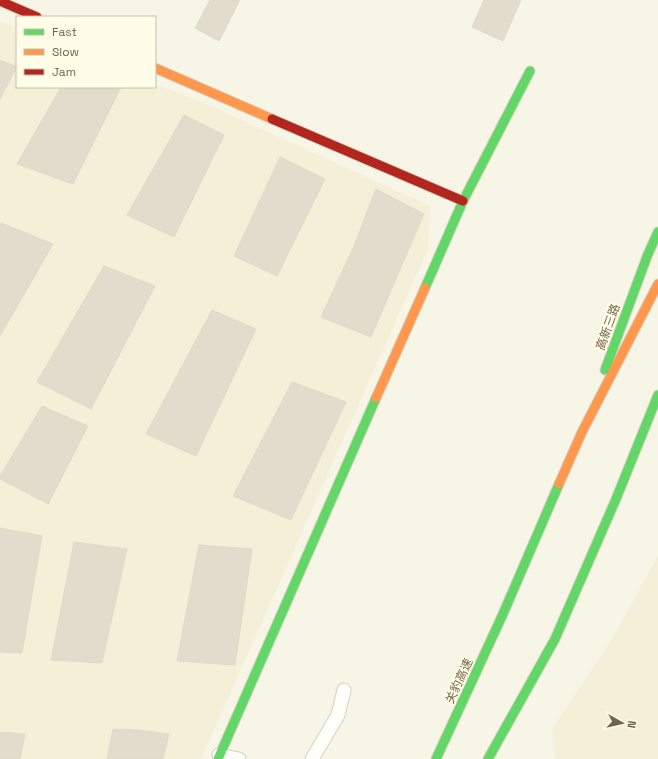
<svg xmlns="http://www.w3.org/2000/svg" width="658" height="759" font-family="'Space Grotesk','Noto Sans SC',sans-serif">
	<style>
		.residential { fill: #f4f0d8 }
		.building { fill: #e1dccb; stroke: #dfdac9 }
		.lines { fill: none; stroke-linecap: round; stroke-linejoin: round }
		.street-casing { stroke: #d6d0c2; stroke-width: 15 }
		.fast-casing { stroke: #d7d2c3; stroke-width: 11 }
		.slow-casing { stroke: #d7d2c3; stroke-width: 11 }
		.jam-casing { stroke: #d7d2c3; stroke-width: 11 }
		.street { stroke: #fefefb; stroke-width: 13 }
		.fast { stroke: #63d668; stroke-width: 9 }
		.slow { stroke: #ff974d; stroke-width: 9 }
		.jam { stroke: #b3261e; stroke-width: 9 }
		.labels { text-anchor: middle; stroke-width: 4; stroke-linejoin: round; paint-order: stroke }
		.street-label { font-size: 12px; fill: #746447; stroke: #fffde7 }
	</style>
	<rect width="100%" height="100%" fill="#f7f5e6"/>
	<!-- residential -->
	<g class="residential">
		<polygon points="0,21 17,28 17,87 155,87 155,84 209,105 430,206 428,249 201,759 0,759"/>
		<polygon points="658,556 658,759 556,759 552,729 609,644"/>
	</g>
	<!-- building -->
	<g class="building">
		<polygon points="210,0 240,0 219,41 195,28"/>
		<polygon points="484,0 521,0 503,41 472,27"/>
		<polygon points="0,60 17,67 0,99"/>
		<polygon points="61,87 121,87 73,184 17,164"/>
		<polygon points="184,115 224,135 174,237 127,215"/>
		<polygon points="280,157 325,179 277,276 234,256"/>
		<polygon points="376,189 424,214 371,337 321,317 354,246"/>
		<polygon points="1,223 53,244 0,336 0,226"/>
		<polygon points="104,266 155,286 91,409 37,382"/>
		<polygon points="212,310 256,329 196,456 146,434"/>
		<polygon points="292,382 346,402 291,520 233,496"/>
		<polygon points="42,406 88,426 48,504 0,479 0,476"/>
		<polygon points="0,528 42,536 22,653 0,652"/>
		<polygon points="74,542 127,549 102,663 51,660"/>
		<polygon points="199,545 252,549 235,665 177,661"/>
		<polygon points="113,729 138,730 169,734 163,759 107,759"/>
		<polygon points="0,732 25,734 20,759 0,759"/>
	</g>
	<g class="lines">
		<!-- street casing -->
		<g class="street-casing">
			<g id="street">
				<polyline points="219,755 239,759"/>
				<polyline points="312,759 338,715 344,690"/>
			</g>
		</g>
		<!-- fast casing -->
		<g class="fast-casing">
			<g id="fast">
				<polyline points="425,288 463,201 530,71"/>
				<polyline points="605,370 648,254 658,232"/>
				<polyline points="218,759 376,398"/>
				<polyline points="436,759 503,614 559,484"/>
				<polyline points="488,759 555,639 616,499 658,395"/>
			</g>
		</g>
		<!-- slow casing -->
		<g class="slow-casing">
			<g id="slow">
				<polyline points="155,68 272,119"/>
				<polyline points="376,398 425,288"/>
				<polyline points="559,484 582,432 658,284"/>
			</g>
		</g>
		<!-- jam casing -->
		<g class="jam-casing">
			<g id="jam">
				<polyline points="0,1 37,17"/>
				<polyline points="272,119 463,201"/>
			</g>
		</g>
		<!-- street -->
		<use href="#street" class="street"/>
		<!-- fast -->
		<use href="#fast" class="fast"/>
		<!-- slow -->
		<use href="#slow" class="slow"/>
		<!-- jam -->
		<use href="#jam" class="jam"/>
	</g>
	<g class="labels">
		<!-- street labels -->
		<g class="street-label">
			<text transform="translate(608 327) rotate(-70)" y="4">高新三路</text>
			<text transform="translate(459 681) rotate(-65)" y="4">关豹高速</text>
		</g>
	</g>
	<!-- legend -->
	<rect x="16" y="16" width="140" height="72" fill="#fffde7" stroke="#c7c0a7"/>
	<rect x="24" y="29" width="20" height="6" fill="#63d668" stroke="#c7c0a7"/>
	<text x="52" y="36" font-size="12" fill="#746447">Fast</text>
	<rect x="24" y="49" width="20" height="6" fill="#ff974d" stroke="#c7c0a7"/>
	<text x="52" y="56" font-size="12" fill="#746447">Slow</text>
	<rect x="24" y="69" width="20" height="6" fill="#b3261e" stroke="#c7c0a7"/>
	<text x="52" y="76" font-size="12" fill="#746447">Jam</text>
	<!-- north arrow -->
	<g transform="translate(622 723) rotate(98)" stroke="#fffde7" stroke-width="3" paint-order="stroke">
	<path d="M0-3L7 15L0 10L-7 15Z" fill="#746447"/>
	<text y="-6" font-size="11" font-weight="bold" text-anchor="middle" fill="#746447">N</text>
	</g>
</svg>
